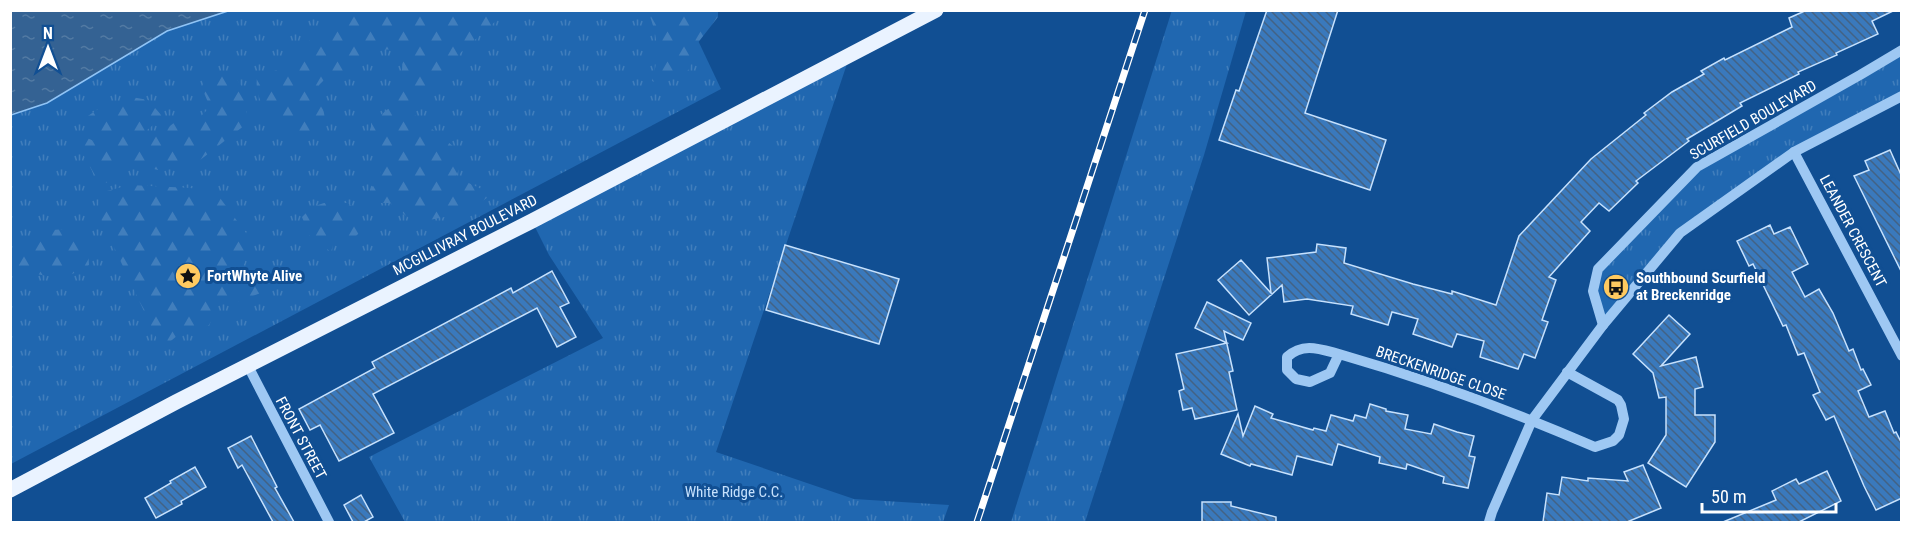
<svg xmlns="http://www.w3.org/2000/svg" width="1912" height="533" font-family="'Roboto Condensed',sans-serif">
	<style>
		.grass { fill: url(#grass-tufts) }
		.forest { fill: url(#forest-firs) }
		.water { fill: url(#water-ripples); stroke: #90c4f6; stroke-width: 1.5 }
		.building { fill: url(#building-back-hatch); stroke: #c6e1fd; stroke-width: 1.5 }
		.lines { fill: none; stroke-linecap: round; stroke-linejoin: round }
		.minor { stroke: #9ec8f3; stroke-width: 10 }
		.major { stroke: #eaf3ff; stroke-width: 15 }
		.rail-casing { stroke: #fff; stroke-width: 7 }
		.rail { stroke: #114f93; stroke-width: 4.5; stroke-dasharray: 14; stroke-linecap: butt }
		.labels { text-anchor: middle; stroke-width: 6; stroke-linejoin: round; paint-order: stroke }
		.street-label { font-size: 15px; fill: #fff; stroke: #114f93 }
		.poi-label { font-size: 15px; font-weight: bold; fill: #fff; stroke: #114f93; text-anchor: start }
		.park-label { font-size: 15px; fill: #c6e1fd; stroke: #114f93 }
	</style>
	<defs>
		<pattern id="grass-tufts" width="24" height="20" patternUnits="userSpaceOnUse" patternTransform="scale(1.5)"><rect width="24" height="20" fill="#2067b0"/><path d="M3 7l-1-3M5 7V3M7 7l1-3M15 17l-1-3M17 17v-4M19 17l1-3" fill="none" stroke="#417ebc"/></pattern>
		<pattern id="forest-firs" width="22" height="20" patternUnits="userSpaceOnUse" patternTransform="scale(1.5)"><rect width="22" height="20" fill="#2067b0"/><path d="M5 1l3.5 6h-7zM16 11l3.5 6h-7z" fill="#417ebc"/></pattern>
		<pattern id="water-ripples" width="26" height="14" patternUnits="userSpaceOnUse" patternTransform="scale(1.5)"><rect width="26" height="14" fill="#346293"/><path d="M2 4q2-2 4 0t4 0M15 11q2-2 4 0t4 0" fill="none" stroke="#527aa3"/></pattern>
		<pattern id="building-back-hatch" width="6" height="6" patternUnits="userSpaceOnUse" patternTransform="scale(1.5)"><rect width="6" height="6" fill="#3a79bc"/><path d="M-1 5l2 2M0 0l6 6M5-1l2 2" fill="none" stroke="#436284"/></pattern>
	</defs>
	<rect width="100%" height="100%" fill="#114f93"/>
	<!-- grass -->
	<g class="grass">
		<polygon points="1172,10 1246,11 1204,155 1085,522 1011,522"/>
		<polygon points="11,11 684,11 721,89 11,464"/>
		<polygon points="1901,50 1901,101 1794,152 1680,233 1603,325 1593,291 1598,269 1697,167"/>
		<polygon points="850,55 716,452 854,499 949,505 943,522 405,522 369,457 603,338 549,255 532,221"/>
	</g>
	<!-- forest -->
	<g class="forest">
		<path d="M 387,11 L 387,10 L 552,11 L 498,19 L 459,54 L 457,62 L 423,97 L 400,103 L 393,95 C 399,80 409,63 396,49 L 380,50 L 352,74 L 326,78 L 319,85 L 325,119 L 322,126 L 304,136 L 282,132 C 270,117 254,99 257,78 L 284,67 L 312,38 L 358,12 L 375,17 L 387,14 Z"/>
		<path d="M 648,11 L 718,11 L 718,17 L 693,49 L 690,69 L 660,84 L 652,81 C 660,54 658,37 648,11 Z"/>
		<path d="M 230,71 C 247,91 249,99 245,125 L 195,164 L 158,170 L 130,163 L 120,166 L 109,182 L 99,184 L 82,152 L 88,149 L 73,139 L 85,137 L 96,142 L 82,120 L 107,103 L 116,104 L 126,96 L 148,100 L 163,117 L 147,130 L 145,137 L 152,139 L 178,120 L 201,116 L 210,107 L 202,88 L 204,79 Z"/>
		<path d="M 406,108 L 464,155 L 456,177 L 492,194 C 467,214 445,218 414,222 L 390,203 L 372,203 L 371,188 L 382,178 L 371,140 L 371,123 L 388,109 Z"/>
		<polygon points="130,185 191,188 220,198 252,241 241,273 263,283 266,291 232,304 210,299 213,318 209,325 178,335 166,345 158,341 98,213 99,193"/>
		<polygon points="324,203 347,203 359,210 354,219 368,222 376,232 360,232 352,240 335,238 331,252 309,235 302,217 312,207"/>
		<path d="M 66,229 L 83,231 L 88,250 L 89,265 C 62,284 43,276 15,267 L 13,252 L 52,230 Z"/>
	</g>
	<!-- water -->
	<polygon class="water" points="10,11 11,10 228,11 167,31 47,103 11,115"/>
	<!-- building -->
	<g class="building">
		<polygon points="1267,10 1338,10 1305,113 1386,140 1370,190 1219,140 1236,90 1239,91"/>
		<polygon points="1807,10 1895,10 1872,21 1878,34 1836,53 1837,55 1798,72 1799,74 1740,103 1742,106 1687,139 1689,141 1636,181 1638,183 1609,211 1599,203 1581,222 1590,231 1549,277 1556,280 1542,320 1548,322 1535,358 1524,354 1518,369 1480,357 1484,341 1457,334 1452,347 1413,334 1418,319 1392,312 1388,325 1351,314 1353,306 1307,299 1284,302 1282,285 1249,315 1218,280 1241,260 1271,293 1267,258 1316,252 1317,244 1346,248 1344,263 1413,284 1452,294 1452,291 1496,305 1519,236 1591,159 1646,115 1644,113 1672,92 1704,74 1701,71 1724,58 1725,60 1792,27 1789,18"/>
		<polygon points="1890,150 1902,177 1902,273 1854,176 1869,170 1865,161"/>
		<polygon points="1770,225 1774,234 1790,227 1808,264 1792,272 1805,297 1819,289 1833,313 1849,351 1853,349 1861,370 1863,369 1871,385 1858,391 1869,417 1885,411 1894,433 1896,432 1902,444 1902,498 1876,510 1864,486 1834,416 1826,420 1813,395 1820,392 1804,353 1798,355 1786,325 1783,326 1753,264 1749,266 1737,241"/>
		<polygon points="785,245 899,279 879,344 766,310"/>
		<polygon points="552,271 569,303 560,307 576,337 557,347 537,308 373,394 394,433 339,461 320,425 310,430 299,409 375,368 372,362 511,288 513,293"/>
		<polygon points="1207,302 1251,323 1243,340 1224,331 1233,371 1229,372 1237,410 1195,419 1192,408 1183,410 1179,391 1184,389 1176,354 1227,343 1195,328"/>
		<polygon points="1669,315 1690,334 1661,366 1696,357 1703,387 1695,389 1695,415 1715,415 1715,442 1686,487 1648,463 1666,435 1666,397 1659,398 1653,373 1633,354"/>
		<polygon points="1370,404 1386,409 1386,411 1408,415 1405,429 1431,434 1434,424 1457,432 1474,436 1469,456 1475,457 1468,488 1443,483 1444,477 1407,464 1406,469 1379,463 1380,457 1338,444 1332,465 1297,456 1292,475 1251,464 1250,466 1221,454 1238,414 1243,436 1255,406 1273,414 1271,418 1313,430 1314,428 1326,431 1331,415 1353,421 1355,415 1366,418"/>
		<polygon points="251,436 277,487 275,488 294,522 273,522 242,465 238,468 228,448"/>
		<polygon points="1643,465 1661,508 1627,522 1543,522 1547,493 1559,495 1562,477 1588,481 1588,478 1628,481 1624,472"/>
		<polygon points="195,467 206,487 181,501 182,504 156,518 145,498 171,483 170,481"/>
		<polygon points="1827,471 1841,501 1799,522 1723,522 1776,500 1772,491 1796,479 1799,484"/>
		<polygon points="361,495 373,517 364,522 353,522 344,505"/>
		<polygon points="1202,502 1231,502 1231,506 1276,517 1276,522 1202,522"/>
	</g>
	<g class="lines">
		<!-- minor -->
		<g class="minor">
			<polyline points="1794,152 1902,356"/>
			<polyline points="1603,325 1593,291 1598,269 1697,167 1860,75 1902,50"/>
			<path d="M 1339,354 C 1320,349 1303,342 1287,357 L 1287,370 L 1296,379 L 1310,382 L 1330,373 L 1339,354 C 1426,379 1512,411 1595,447 L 1613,441 L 1619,435 L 1624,419 L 1621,405 L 1618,400 L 1567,372"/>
			<polyline points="248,366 329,522"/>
			<polyline points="1489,522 1492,512 1532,420 1603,325 1680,233 1794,152 1902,96"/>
		</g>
		<!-- major -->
		<polyline class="major" points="10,490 176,402 532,221 936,10"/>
		<!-- rail casing -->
		<g class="rail-casing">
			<polyline id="rail" points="977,522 1145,10"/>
		</g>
		<!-- rail -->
		<use href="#rail" class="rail"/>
	</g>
	<!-- icons -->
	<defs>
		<g id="sight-disc" transform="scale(1.35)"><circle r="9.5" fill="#ffca60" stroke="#114f93"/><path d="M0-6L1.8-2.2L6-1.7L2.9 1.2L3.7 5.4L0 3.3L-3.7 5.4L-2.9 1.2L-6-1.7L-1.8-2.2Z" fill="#111"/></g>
		<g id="bus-disc" transform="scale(1.35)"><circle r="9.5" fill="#ffca60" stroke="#114f93"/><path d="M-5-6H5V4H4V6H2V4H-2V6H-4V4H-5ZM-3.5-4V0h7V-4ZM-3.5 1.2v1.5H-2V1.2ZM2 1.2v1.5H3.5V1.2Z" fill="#111"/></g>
	</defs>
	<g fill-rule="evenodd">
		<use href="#sight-disc" x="188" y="276"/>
		<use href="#bus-disc" x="1616" y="287"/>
	</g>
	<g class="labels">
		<!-- street labels -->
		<g class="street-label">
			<text transform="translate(1753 120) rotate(-30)" y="5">SCURFIELD BOULEVARD</text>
			<text transform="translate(1853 231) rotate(62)" y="5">LEANDER CRESCENT</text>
			<text transform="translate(465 235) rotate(-27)" y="5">MCGILLIVRAY BOULEVARD</text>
			<text transform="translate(1441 373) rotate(19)" y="5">BRECKENRIDGE CLOSE</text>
			<text transform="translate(301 438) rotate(62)" y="5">FRONT STREET</text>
		</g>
		<!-- poi labels -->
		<g class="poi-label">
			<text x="207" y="281">FortWhyte Alive</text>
			<text x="1636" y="283">Southbound Scurfield<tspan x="1636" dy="17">at Breckenridge</tspan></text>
		</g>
		<!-- park labels -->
		<g class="park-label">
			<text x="734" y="497">White Ridge C.C.</text>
		</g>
	</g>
	<!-- border -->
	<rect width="1912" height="533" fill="none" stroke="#ffffff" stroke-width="24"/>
	<!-- north arrow -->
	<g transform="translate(48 48)" stroke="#114f93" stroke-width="4.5" paint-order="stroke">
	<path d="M0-4.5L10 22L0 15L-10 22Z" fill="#ffffff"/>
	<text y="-9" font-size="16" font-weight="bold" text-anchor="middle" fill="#ffffff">N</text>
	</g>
	<!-- scale -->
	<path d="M1702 503v9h134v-9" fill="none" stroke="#ffffff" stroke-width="3"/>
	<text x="1711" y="503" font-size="18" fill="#ffffff" stroke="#114f93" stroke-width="4.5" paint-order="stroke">50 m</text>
</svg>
